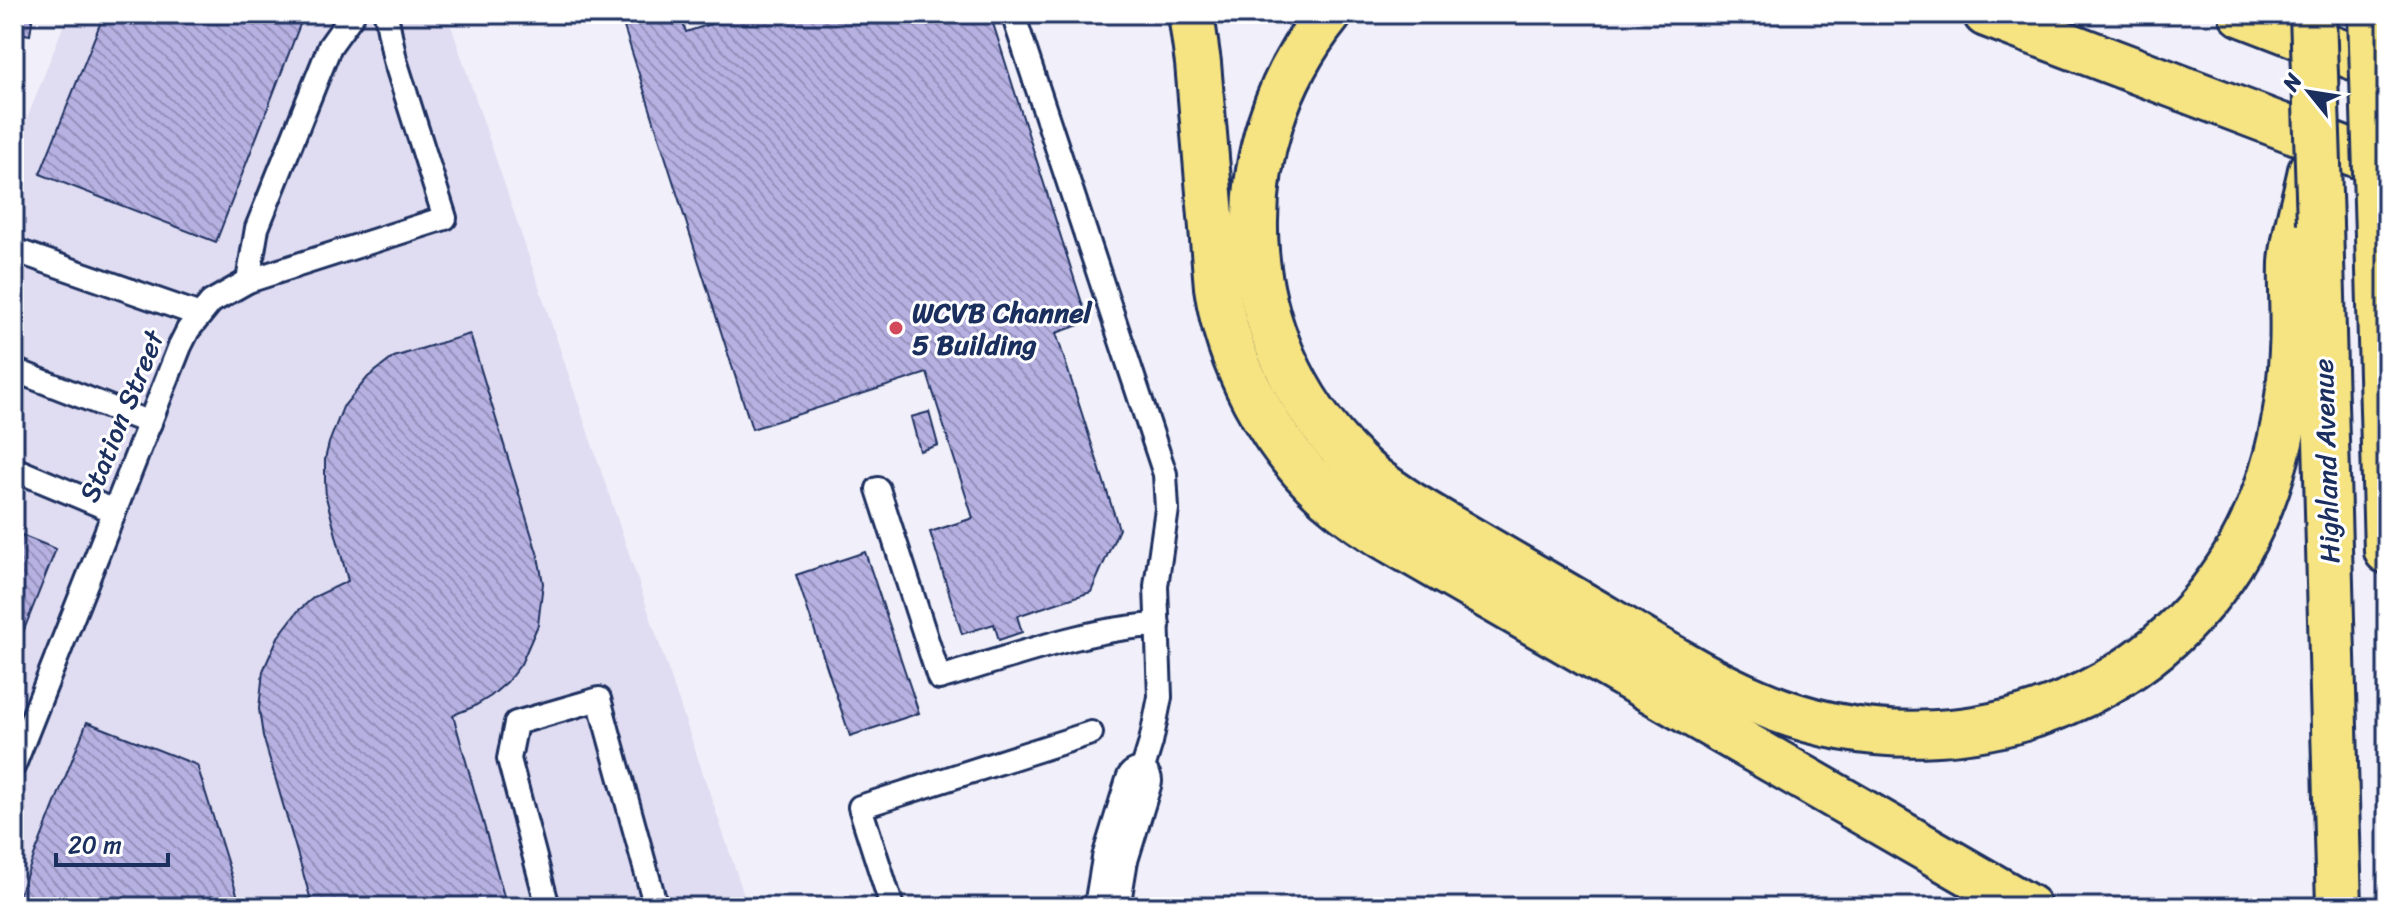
<svg xmlns="http://www.w3.org/2000/svg" width="2401" height="921" font-family="Sriracha,sans-serif">
	<style>
		.built { fill: #e0dcf2 }
		.building { fill: url(#building-back-hatch); stroke: #1b2f5e; stroke-width: 2 }
		.lines { fill: none; stroke-linecap: round; stroke-linejoin: round }
		.service-casing { stroke: #1b2f5e; stroke-width: 28 }
		.minor-casing { stroke: #1b2f5e; stroke-width: 50 }
		.primary-casing { stroke: #1b2f5e; stroke-width: 50 }
		.motorway-casing { stroke: #1b2f5e; stroke-width: 50 }
		.service { stroke: #fff; stroke-width: 22 }
		.minor { stroke: #fff; stroke-width: 44 }
		.primary { stroke: #f6e381; stroke-width: 44 }
		.motorway { stroke: #f6e381; stroke-width: 44 }
		.primary-bridge-casing { stroke: #1b2f5e; stroke-width: 50; stroke-linecap: butt }
		.primary-bridge { stroke: #f6e381; stroke-width: 44 }
		.poi-dot { fill: #d1495b; stroke: #fff; stroke-width: 3 }
		.labels { text-anchor: middle; stroke-width: 6; stroke-linejoin: round; paint-order: stroke }
		.poi-label { font-size: 28px; font-weight: bold; fill: #1b2f5e; stroke: #fff; text-anchor: start }
		.street-label { font-size: 28px; fill: #1b2f5e; stroke: #fff }
	</style>
	<defs>
		<pattern id="building-back-hatch" width="6" height="6" patternUnits="userSpaceOnUse" patternTransform="scale(2)"><rect width="6" height="6" fill="#b7b1e2"/><path d="M-1 5l2 2M0 0l6 6M5-1l2 2" fill="none" stroke="#9490ba"/></pattern>
	</defs>
	<rect width="100%" height="100%" fill="#f1eff9"/>
	<filter id="ink" filterUnits="userSpaceOnUse"><feTurbulence type="fractalNoise" baseFrequency=".0125" numOctaves="2"/><feDisplacementMap in="SourceGraphic" scale="16" xChannelSelector="R" yChannelSelector="G"/><feConvolveMatrix kernelMatrix="1 2 1 2 8 2 1 2 1" color-interpolation-filters="sRGB"/></filter>
	<g filter="url(#ink)">
		<!-- built -->
		<polygon class="built" points="68,14 447,14 748,907 14,907 14,152"/>
		<!-- building -->
		<g class="building">
			<polygon points="14,14 33,14 30,35 14,32"/>
			<polygon points="104,14 304,14 216,242 40,174"/>
			<polygon points="664,14 680,14 686,32 741,14 990,14 1088,322 1056,333 1119,529 1091,592 1017,616 1022,632 999,640 994,624 962,634 930,532 973,518 927,373 752,429 624,27"/>
			<polygon points="470,334 538,556 543,583 538,625 521,664 507,682 491,696 473,707 453,715 507,907 313,907 263,736 259,709 263,671 278,637 298,611 314,597 348,581 326,497 325,481 325,459 329,443 343,407 368,377 394,357"/>
			<polygon points="929,412 938,445 920,451 911,417"/>
			<polygon points="14,532 56,549 14,655"/>
			<polygon points="865,552 919,713 850,736 796,575"/>
			<polygon points="87,722 197,765 241,907 14,907"/>
		</g>
		<g class="lines">
			<!-- service casing -->
			<g class="service-casing">
				<g id="service">
					<polyline points="1013,14 1165,474 1167,509 1156,586 1160,697 1151,742 1139,781"/>
					<polyline points="14,250 200,315"/>
					<polyline points="248,281 257,228 330,46 353,14"/>
					<polyline points="14,370 150,423"/>
					<polyline points="14,469 114,511"/>
					<path d="M 878,489 L 939,678 C 1009,658 1086,628 1158,625"/>
					<polyline points="14,765 180,346 188,330 211,302 248,281 445,218 395,60 386,14"/>
					<polyline points="548,907 509,759 516,723 599,699 656,907"/>
					<polyline points="892,907 860,807 1091,733"/>
				</g>
			</g>
			<!-- minor casing -->
			<g class="minor-casing">
				<polyline id="minor" points="1107,907 1115,859 1139,781"/>
			</g>
			<!-- primary casing -->
			<g class="primary-casing">
				<g id="primary">
					<polyline points="2320,224 2339,907"/>
					<polyline points="2378,235 2387,551"/>
				</g>
			</g>
			<!-- motorway casing -->
			<g class="motorway-casing">
				<g id="motorway">
					<path d="M 1191,14 L 1198,63 L 1217,287 C 1228,364 1270,443 1327,495 C 1349,514 1372,530 1397,544 L 2028,907"/>
					<path d="M 1329,14 C 1222,146 1232,339 1352,459 C 1369,477 1389,490 1410,504 C 1475,543 1542,581 1608,620 C 1656,648 1704,679 1756,701 C 1869,750 1999,744 2106,683 C 2181,640 2238,571 2266,490 C 2282,445 2290,398 2292,351 C 2294,321 2291,292 2292,263 C 2294,232 2305,200 2311,170"/>
					<polyline points="1986,14 2387,166"/>
					<polyline points="2242,14 2387,70"/>
					<polyline points="2385,480 2387,489"/>
				</g>
			</g>
			<!-- service -->
			<use href="#service" class="service"/>
			<!-- minor -->
			<use href="#minor" class="minor"/>
			<!-- primary -->
			<use href="#primary" class="primary"/>
			<!-- motorway -->
			<use href="#motorway" class="motorway"/>
			<!-- primary-bridge casing -->
			<g class="primary-bridge-casing">
				<g id="primary-bridge">
					<polyline points="2313,14 2320,224"/>
					<polyline points="2371,14 2378,235"/>
				</g>
			</g>
			<!-- primary-bridge -->
			<use href="#primary-bridge" class="primary-bridge"/>
		</g>
	</g>
	<!-- markers -->
	<circle class="poi-dot" cx="896" cy="328" r="8"/>
	<g class="labels">
		<!-- poi labels -->
		<g class="poi-label">
			<text x="912" y="322">WCVB Channel<tspan x="912" dy="32">5 Building</tspan></text>
		</g>
		<!-- street labels -->
		<g class="street-label">
			<text transform="translate(121 416) rotate(-68)" y="10">Station Street</text>
			<text transform="translate(2326 461) rotate(-92)" y="10">Highland Avenue</text>
		</g>
	</g>
	<!-- margin -->
	<rect width="2401" height="921" fill="none" stroke="#fff" stroke-width="48"/>
	<rect x="24" y="24" width="2353" height="873" fill="none" stroke="#1b2f5e" stroke-width="3" filter="url(#ink)"/>
	<!-- north arrow -->
	<g transform="translate(2309 92) rotate(300)" stroke="#ffffff" stroke-width="6" paint-order="stroke">
	<path d="M0-6L14 30L0 20L-14 30Z" fill="#1b2f5e"/>
	<text y="-12" font-size="22" font-weight="bold" text-anchor="middle" fill="#1b2f5e">N</text>
	</g>
	<!-- scale -->
	<path d="M56 853v12h112v-12" fill="none" stroke="#1b2f5e" stroke-width="4"/>
	<text x="68" y="853" font-size="24" fill="#1b2f5e" stroke="#ffffff" stroke-width="6" paint-order="stroke">20 m</text>
</svg>
